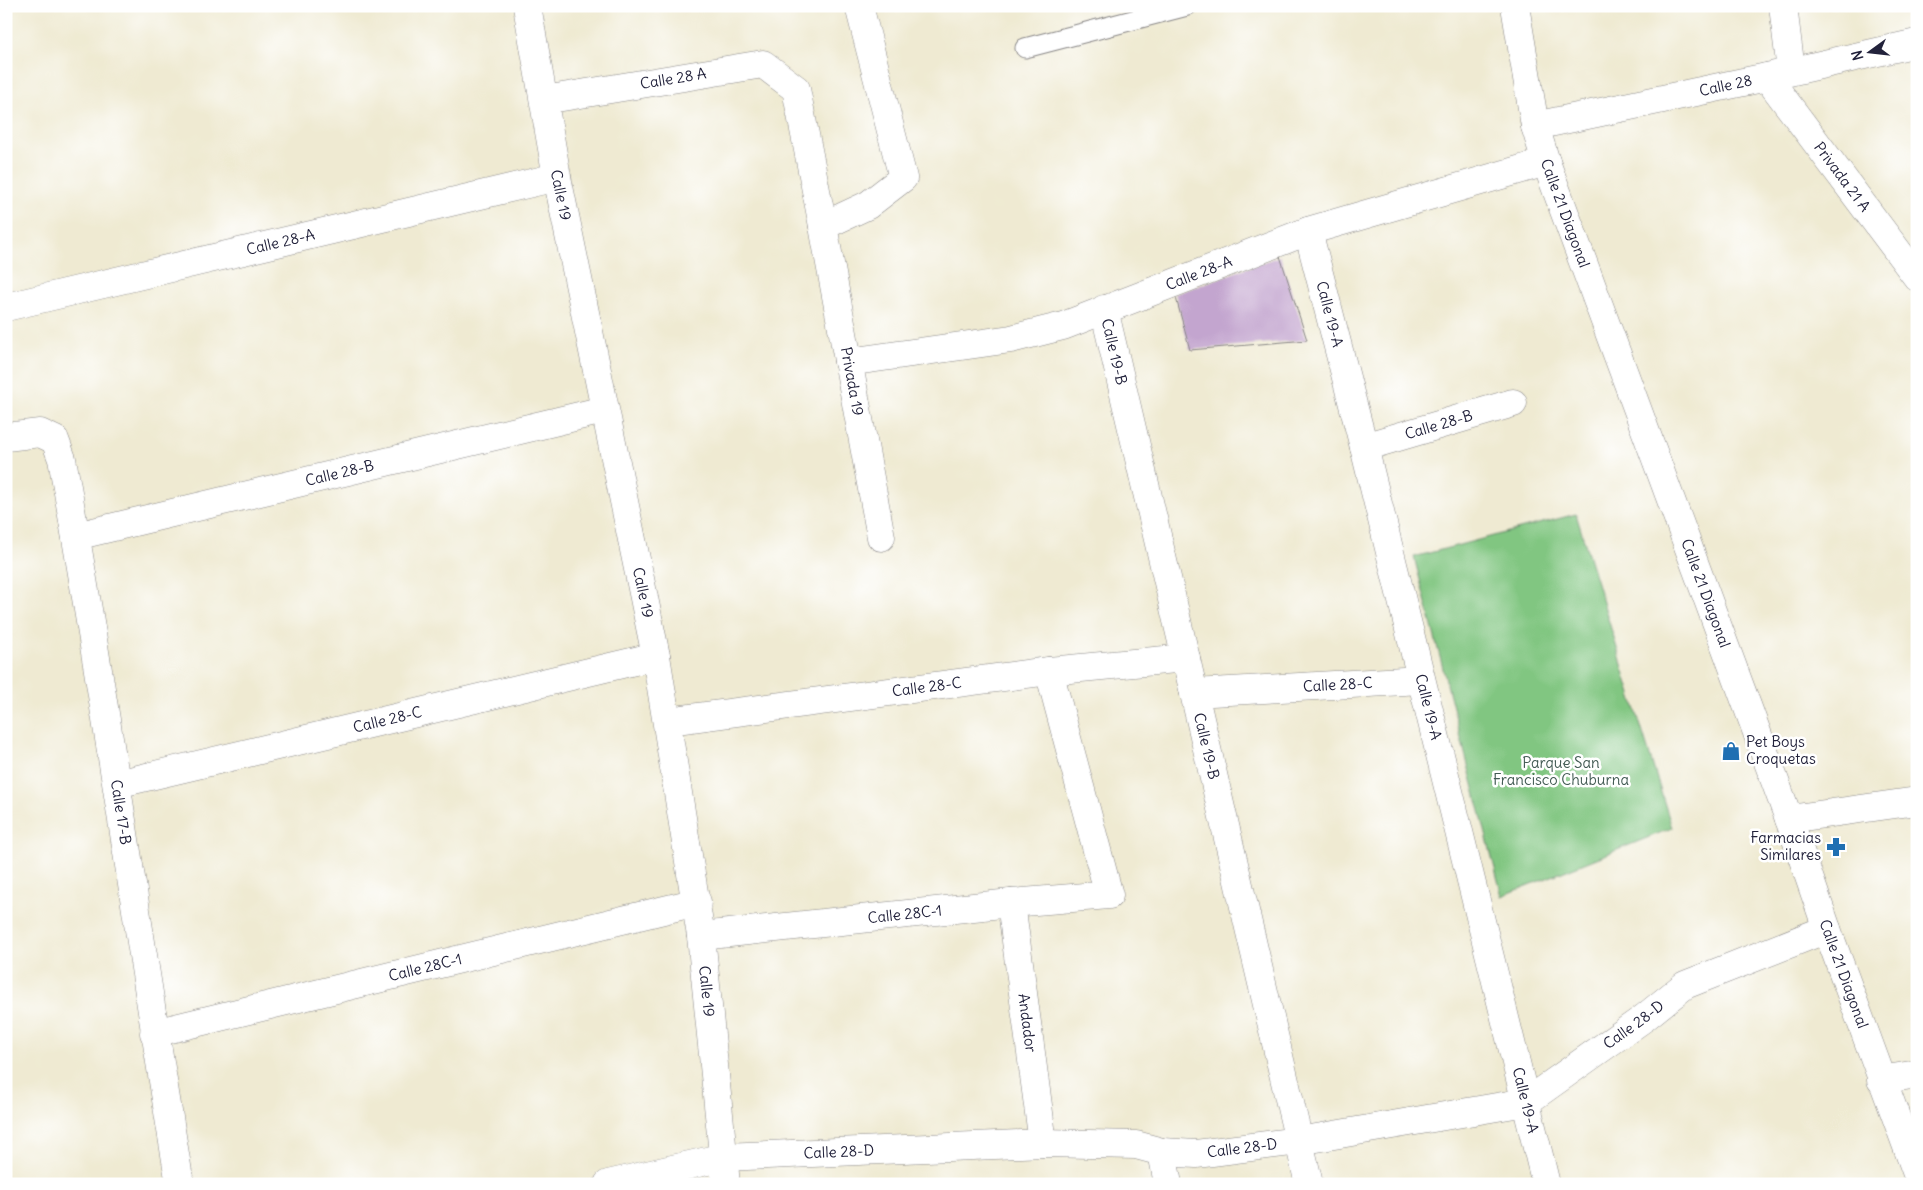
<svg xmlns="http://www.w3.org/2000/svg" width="1923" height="1190" font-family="Delius,sans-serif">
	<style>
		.green { fill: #81c681; stroke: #52745e }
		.building { fill: #c3a5cf }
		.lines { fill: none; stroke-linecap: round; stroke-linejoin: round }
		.lane-casing { stroke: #888686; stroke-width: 21 }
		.street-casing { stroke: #888686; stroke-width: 29 }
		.secondary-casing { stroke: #888686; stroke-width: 29 }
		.lane { stroke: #fff; stroke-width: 19 }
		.street { stroke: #fff; stroke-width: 28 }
		.secondary { stroke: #fff; stroke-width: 28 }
		.labels { text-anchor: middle; stroke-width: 5; stroke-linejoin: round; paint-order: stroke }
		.street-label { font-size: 15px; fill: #22223b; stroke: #fff }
		.poi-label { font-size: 15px; fill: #22223b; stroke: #fff; text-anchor: start }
		.park-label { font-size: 15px; fill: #435b54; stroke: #fff }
	</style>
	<rect width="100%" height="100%" fill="#fff"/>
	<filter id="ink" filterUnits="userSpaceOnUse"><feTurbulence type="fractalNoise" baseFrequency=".02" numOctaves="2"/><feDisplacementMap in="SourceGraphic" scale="10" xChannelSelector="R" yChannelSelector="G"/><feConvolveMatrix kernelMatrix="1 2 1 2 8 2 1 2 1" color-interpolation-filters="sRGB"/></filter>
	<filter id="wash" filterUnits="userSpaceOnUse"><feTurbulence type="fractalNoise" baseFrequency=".0096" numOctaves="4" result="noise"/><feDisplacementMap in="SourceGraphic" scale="20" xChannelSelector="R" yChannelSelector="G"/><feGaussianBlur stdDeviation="1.12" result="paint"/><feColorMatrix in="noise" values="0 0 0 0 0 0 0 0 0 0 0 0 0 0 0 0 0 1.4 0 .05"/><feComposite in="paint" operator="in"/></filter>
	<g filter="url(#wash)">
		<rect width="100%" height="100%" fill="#efead2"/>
		<!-- green -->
		<polygon class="green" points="1576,514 1672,828 1502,896 1414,557"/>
		<g id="blocks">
			<!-- building -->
			<polygon class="building" points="1280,256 1307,340 1190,350 1175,294"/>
		</g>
	</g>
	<g filter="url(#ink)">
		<use href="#blocks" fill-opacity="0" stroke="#888686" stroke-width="1"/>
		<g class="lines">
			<!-- lane casing -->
			<g class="lane-casing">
				<polyline id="lane" points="1025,48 1187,6"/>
			</g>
			<!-- street casing -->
			<g class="street-casing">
				<g id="street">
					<path id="s1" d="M 527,6 L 557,177 L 656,656 L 701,936 L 726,1184"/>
					<polyline points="1783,6 1791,71"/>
					<path id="s2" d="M 1767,77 L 1917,277"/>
					<path id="s3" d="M 544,100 L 763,64 L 796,89 L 823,226 L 881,537"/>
					<path id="s4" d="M 1535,126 L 1767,77 L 1917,43"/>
					<polyline points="823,226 868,205 903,178 859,6"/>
					<path id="s5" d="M 1308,231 L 1364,447 L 1546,1184"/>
					<path id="s6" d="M 6,307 L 557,177"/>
					<path id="s7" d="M 1104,309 L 1309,1184"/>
					<path id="s8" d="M 848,362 L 1011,339 L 1063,326 L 1308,231 L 1546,162"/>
					<path id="s9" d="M 6,437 L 40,433 L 55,440 L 62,459 C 106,700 139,942 180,1184"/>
					<path id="s10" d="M 1364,447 L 1513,403"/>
					<path id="s11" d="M 76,536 L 604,410"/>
					<path id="s12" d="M 1194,693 L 1421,680"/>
					<path id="s13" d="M 668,721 L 1049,671 L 1186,658"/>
					<path id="s14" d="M 117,784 L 656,656"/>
					<polyline points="1789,819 1917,801"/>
					<path id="s15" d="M 1011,903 L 1043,1143"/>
					<path id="s16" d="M 701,936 L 1011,903 L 1109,895 L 1049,671"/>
					<path id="s17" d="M 154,1033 L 697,902"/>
					<polyline points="1162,1152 1168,1184"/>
					<path id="s18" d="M 608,1184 L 724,1157 L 1043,1143 L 1136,1145 L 1162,1152 L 1196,1154 L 1299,1141 L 1526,1102 L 1644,1018 L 1685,985 L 1827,929"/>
				</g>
			</g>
			<!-- secondary casing -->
			<g class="secondary-casing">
				<g id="secondary">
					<path id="s19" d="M 1515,6 L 1535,126 L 1546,162 L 1789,819 L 1827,929 L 1917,1174"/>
					<polyline points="1881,1080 1917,1074"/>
				</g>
			</g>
			<!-- lane -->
			<use href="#lane" class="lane"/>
			<!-- street -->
			<use href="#street" class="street"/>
			<!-- secondary -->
			<use href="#secondary" class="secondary"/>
		</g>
	</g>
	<!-- icons -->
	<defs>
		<g id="shop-bare" transform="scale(1.5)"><path d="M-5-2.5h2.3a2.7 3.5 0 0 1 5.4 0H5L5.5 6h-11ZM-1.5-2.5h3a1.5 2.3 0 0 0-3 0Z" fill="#1f6fb2" stroke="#fff" stroke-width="2.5" paint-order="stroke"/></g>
		<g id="pharmacy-bare" transform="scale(1.5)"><path d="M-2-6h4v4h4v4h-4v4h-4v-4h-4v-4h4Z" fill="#1f6fb2" stroke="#fff" stroke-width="2.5" paint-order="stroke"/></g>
	</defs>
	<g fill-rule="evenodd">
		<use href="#shop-bare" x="1731" y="751"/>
		<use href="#pharmacy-bare" x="1836" y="847"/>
	</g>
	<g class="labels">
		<!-- street labels -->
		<g class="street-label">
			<text dy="5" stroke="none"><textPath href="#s3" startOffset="131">Calle 28 A</textPath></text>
			<text dy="5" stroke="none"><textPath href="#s4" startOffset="195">Calle 28</textPath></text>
			<text dy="5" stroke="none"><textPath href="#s2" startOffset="125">Privada 21 A</textPath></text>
			<text dy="5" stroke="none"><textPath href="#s1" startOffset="192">Calle 19</textPath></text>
			<text dy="5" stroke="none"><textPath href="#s19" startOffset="214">Calle 21 Diagonal</textPath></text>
			<text dy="5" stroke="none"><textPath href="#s6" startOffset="282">Calle 28-A</textPath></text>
			<text dy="5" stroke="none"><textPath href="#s8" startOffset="364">Calle 28-A</textPath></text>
			<text dy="5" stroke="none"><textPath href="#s5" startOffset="86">Calle 19-A</textPath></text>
			<text dy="5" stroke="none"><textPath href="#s7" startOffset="44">Calle 19-B</textPath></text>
			<text dy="5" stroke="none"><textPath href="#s3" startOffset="561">Privada 19</textPath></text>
			<text dy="5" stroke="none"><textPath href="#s10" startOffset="78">Calle 28-B</textPath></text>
			<text dy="5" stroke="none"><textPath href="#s11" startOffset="271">Calle 28-B</textPath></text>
			<text dy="5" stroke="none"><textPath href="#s1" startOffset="598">Calle 19</textPath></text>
			<text dy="5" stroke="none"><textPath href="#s19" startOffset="619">Calle 21 Diagonal</textPath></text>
			<text dy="5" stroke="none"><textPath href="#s12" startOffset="144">Calle 28-C</textPath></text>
			<text dy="5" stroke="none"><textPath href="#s13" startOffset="261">Calle 28-C</textPath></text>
			<text dy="5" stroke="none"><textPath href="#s5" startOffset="491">Calle 19-A</textPath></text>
			<text dy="5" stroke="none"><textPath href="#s14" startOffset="278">Calle 28-C</textPath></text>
			<text dy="5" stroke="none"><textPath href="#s7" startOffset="449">Calle 19-B</textPath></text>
			<text dy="5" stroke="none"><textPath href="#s9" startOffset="429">Calle 17-B</textPath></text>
			<text dy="5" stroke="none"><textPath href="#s16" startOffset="205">Calle 28C-1</textPath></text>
			<text dy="5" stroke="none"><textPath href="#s17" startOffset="279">Calle 28C-1</textPath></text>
			<text dy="5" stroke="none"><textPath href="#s19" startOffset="1024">Calle 21 Diagonal</textPath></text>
			<text dy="5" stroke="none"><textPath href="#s1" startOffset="1002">Calle 19</textPath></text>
			<text dy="5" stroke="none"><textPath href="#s15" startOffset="121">Andador</textPath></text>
			<text dy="5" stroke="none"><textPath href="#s18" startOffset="1059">Calle 28-D</textPath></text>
			<text dy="5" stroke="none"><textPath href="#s5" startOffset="896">Calle 19-A</textPath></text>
			<text dy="5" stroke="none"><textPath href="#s18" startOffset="639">Calle 28-D</textPath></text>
			<text dy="5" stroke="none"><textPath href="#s18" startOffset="234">Calle 28-D</textPath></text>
		</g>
		<!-- poi labels -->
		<g class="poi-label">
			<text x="1746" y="747">Pet Boys<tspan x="1746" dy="17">Croquetas</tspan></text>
			<text x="1821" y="843" text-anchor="end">Farmacias<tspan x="1821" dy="17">Similares</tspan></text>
		</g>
		<!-- park labels -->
		<g class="park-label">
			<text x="1561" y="768">Parque San<tspan x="1561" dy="17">Francisco Chuburna</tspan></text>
		</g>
	</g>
	<!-- margin -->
	<rect width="1923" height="1190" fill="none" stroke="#fff" stroke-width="25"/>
	<!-- north arrow -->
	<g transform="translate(1870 52) rotate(255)" stroke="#ffffff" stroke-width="4" paint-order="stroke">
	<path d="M0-4L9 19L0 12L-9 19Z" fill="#22223b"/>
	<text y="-8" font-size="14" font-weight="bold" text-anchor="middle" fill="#22223b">N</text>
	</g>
</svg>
